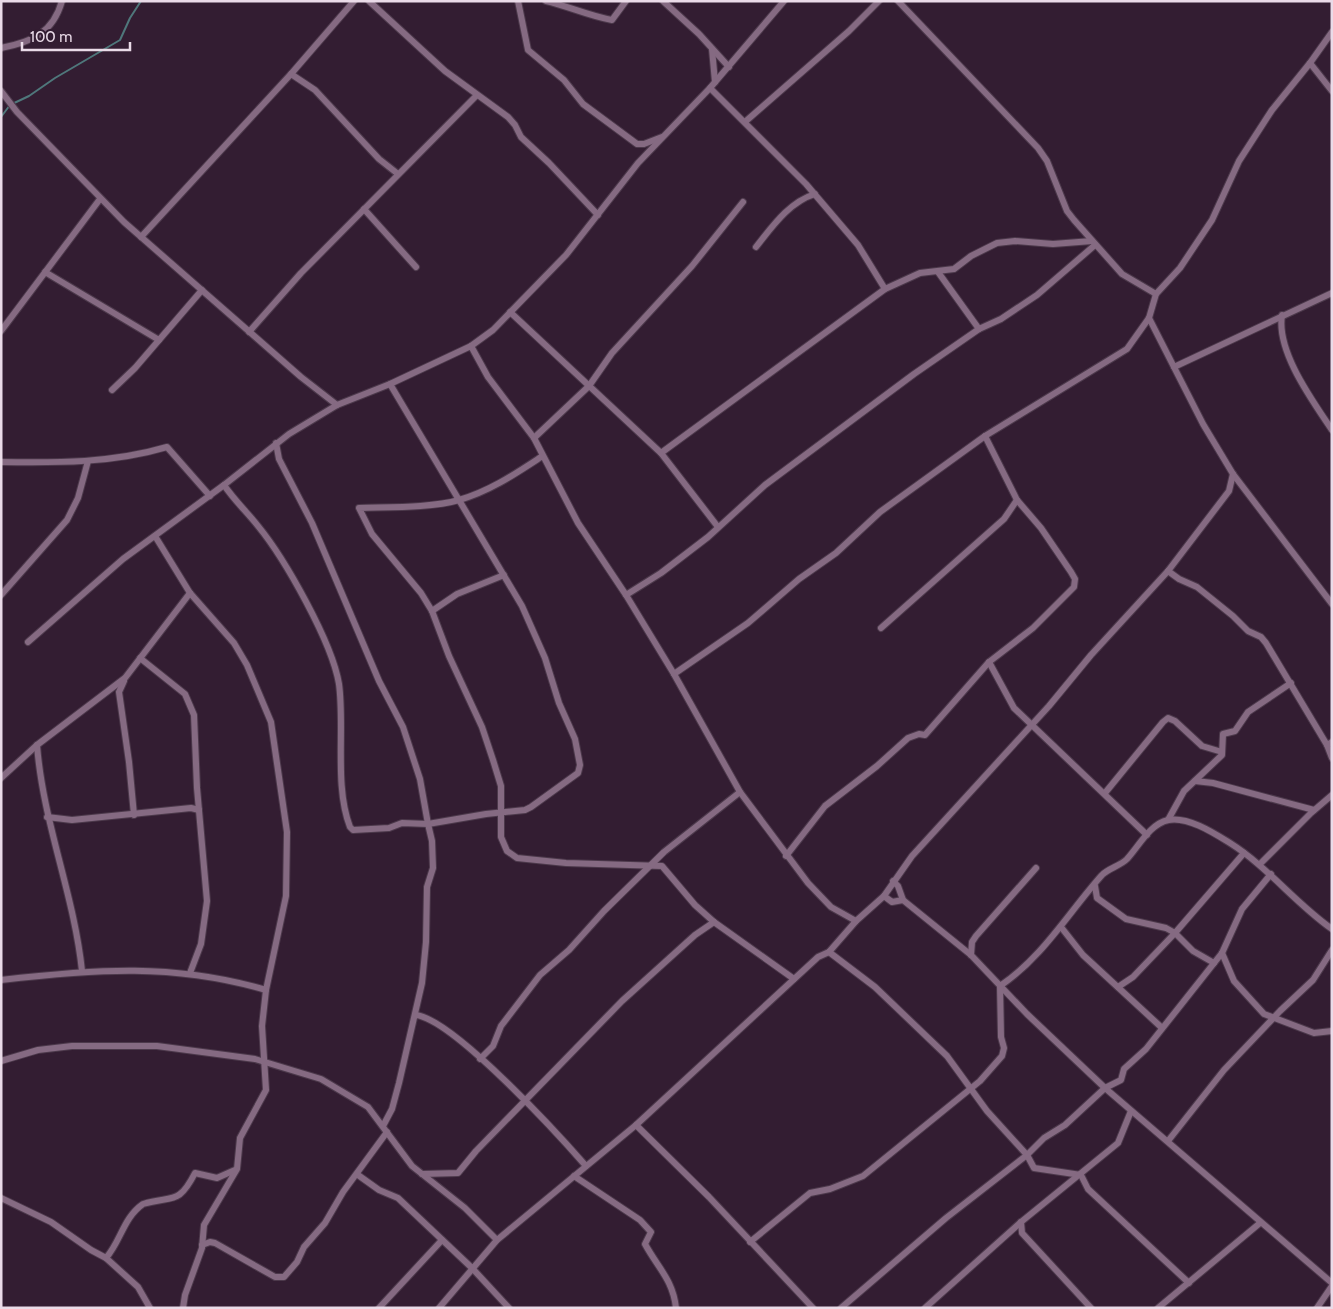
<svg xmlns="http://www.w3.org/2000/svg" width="1333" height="1309" font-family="Cabin,sans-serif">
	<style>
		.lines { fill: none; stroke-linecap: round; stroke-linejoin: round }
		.stream { stroke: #4f777b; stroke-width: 2 }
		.minor-casing { stroke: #4c394b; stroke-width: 8 }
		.minor { stroke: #856a82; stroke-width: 6 }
	</style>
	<rect width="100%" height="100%" fill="#331d32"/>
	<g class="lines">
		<!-- stream -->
		<polyline class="stream" points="1,117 10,105 29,96 55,78 120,40 130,18 141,1"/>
		<!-- minor casing -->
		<g class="minor-casing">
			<g id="minor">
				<polyline points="369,1 445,71 508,117 515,125 521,137 549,163 598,215"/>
				<polyline points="518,1 528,50 564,80 583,104 637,144 644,144 662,137"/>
				<path d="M 546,1 C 568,6 589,16 612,20 L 626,1"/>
				<polyline points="663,1 699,34 729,67"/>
				<polyline points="898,1 1038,148 1047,161 1067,211 1074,220 1122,274 1156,294"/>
				<path d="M 1,48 C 32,42 53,33 62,1"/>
				<polyline points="712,49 715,82"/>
				<polyline points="1310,63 1332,91"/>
				<polyline points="291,74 315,90 379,159 398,174"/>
				<polyline points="710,88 806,184 858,245 885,289"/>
				<polyline points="1,91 17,112 124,222 301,377 337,405"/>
				<polyline points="746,121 849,31 879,1"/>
				<polyline points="364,209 416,267"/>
				<polyline points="141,237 291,74 354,1"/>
				<path d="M 756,247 C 772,227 789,202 815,194"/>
				<polyline points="45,272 159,340"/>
				<polyline points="938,272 979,329"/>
				<polyline points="510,312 661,453 718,527"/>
				<path d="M 1282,315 C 1276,351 1312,400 1332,430"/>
				<polyline points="1149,318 1203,424 1233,474 1332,604"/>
				<polyline points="1,331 100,199"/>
				<polyline points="249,332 301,273 477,95"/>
				<polyline points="471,346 488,377 534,438 578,523 626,595 674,674 740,792 808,883 831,907 856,921"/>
				<polyline points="1174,367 1332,293"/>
				<polyline points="112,390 135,368 202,290"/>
				<polyline points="534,438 589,386 612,353 692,266 743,202"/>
				<polyline points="276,443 279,459 312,523 379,681 403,727 420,779 428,824 486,814 525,810 531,807 578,773 580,765 575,739 559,703 545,658 522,606 390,384"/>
				<polyline points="661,453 885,289 920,273 954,269 971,256 997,243 1015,241 1053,244 1092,241"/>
				<path d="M 541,457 C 515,474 490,491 459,500 C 432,508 388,507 359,508 L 372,534 L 421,593 L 432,611 L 449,656 L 482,727 L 493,760 L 501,786 L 501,837 L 507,851 L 517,858 L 566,863 L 662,866 L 695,905 L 714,922 L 794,979"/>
				<path d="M 1,462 C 57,463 113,463 167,447 L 210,496"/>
				<path d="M 224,485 C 234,500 247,512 258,526 C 285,559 332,642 339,684 C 345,728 334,786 350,827 L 353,830 L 389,828 L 402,823 L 428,824 L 432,841 L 433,868 L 427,887 L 426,942 L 422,983 L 399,1083 L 392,1109 L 383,1126"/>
				<polyline points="155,536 190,593 234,643 247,665 271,722 287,832 286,896 266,990 262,1026 266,1090 240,1138 237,1169 204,1225 202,1248 185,1295 183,1308"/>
				<polyline points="1168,571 1179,579 1197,587 1233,616 1248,631 1261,637 1266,643 1327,745 1332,742"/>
				<polyline points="1,595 67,520 78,498 88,461"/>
				<polyline points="626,595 661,573 708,537 765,485 914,374 979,329 1001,319 1037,295 1095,245"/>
				<polyline points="432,611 457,594 504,575"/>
				<polyline points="881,628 1004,519 1017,500"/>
				<polyline points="28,642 123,559 224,485 289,434 337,405 390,384 471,346 493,330 566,255 638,163 710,88 784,1"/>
				<polyline points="140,658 185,694 194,715 197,788 207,901 201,944 190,973"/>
				<polyline points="989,662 1014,708 1147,835"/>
				<polyline points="674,674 748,623 799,579 836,553 880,512 985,436 1127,349 1149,318 1156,294 1180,268 1212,220 1239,161 1272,110 1310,63 1332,32"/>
				<polyline points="124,681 119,692 129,762 134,815"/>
				<path d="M 37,745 C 43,823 74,894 82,971"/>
				<polyline points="1327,745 1332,758"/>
				<polyline points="1,778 37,745 125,678 190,593"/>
				<polyline points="1195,781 1213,783 1314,810"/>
				<polyline points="1105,793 1163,722 1168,718 1175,721 1202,746 1222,752"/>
				<polyline points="47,817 72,820 191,808 199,810"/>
				<polyline points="1168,820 1184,791 1222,755 1223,734 1235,731 1248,712 1291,683"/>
				<polyline points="786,856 825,806 877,766 908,738 919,734 925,735 989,662 1033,628 1074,587 1075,579 1071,572 1041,528 1017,500 985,436"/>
				<polyline points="1260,864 1311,813 1332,795"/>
				<polyline points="893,881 898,886 903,900 971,955 1027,1014 1105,1088 1332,1283"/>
				<polyline points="1095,886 1097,898 1126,919 1166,928 1175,933 1193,951 1214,963"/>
				<polyline points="884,896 892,902 903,900"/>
				<polyline points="1061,927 1083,955 1161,1027"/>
				<polyline points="829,952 875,987 947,1056 987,1111 1027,1155 1034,1168 1081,1175 1088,1189 1189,1283"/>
				<polyline points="1222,953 1234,981 1264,1014 1314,1033 1332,1031"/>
				<polyline points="971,955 972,942 976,936 1036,868"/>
				<path d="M 1,980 C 96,969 174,963 266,990"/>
				<polyline points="1118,987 1133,977 1175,933 1244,853"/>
				<path d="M 416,1015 C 454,1020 558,1134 586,1166"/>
				<polyline points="480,1059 493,1046 501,1026 540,975 569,950 604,911 664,852 740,792"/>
				<polyline points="1,1061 38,1050 72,1046 157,1046 255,1059 321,1079 368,1107 412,1166 465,1208 497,1240"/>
				<polyline points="636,1125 709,1197 813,1308"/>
				<polyline points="1168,1141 1224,1070 1280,1011 1313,980 1332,950"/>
				<polyline points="422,1174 458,1173 476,1151 622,1001 695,935 714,922"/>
				<polyline points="358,1175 379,1190 398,1198 472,1268 509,1308"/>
				<path d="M 574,1176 L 640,1220 L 651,1232 L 645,1244 C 658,1268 673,1280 676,1308"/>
				<polyline points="1,1198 51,1222 91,1250 106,1258 138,1287 150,1308"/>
				<polyline points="1021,1222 1022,1233 1091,1308"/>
				<path d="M 750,1242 L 810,1193 L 830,1189 L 863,1176 L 980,1081 L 1002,1056 L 1004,1048 L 1001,1037 L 1000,986 C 1043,957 1068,913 1102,875 C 1109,868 1120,866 1127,859 C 1139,846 1150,824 1168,820 C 1188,816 1214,833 1230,843 C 1268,867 1295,903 1332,929"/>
				<polyline points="202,1245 210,1242 215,1243 275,1277 284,1277 297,1262 304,1247 325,1223 343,1192 387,1132"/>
				<path d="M 106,1258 C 121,1241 123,1218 143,1204 C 173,1195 178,1206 195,1173 L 217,1178 L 235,1170"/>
				<polyline points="379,1308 442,1240"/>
				<polyline points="439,1308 497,1240 636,1125 818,957 829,952 856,921 884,896 912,856 1049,706 1091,655 1168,571 1229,491 1233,474"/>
				<polyline points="841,1308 946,1218 1027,1155 1044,1138 1065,1125 1105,1088 1121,1080 1124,1069 1146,1049 1222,953 1242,909 1271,874"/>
				<polyline points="925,1308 1021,1222 1118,1143 1131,1111"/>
				<polyline points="1158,1308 1260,1223"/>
				<polyline points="1317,1308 1332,1286"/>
			</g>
		</g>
		<!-- minor -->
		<use href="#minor" class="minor"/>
	</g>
	<!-- border -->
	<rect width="1333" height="1309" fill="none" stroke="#eadbe8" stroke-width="5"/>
	<!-- scale -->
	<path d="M22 42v8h108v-8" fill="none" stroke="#eadbe8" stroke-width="2.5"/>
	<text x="30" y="42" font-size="15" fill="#eadbe8" stroke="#331d32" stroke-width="4" paint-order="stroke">100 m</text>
</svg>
